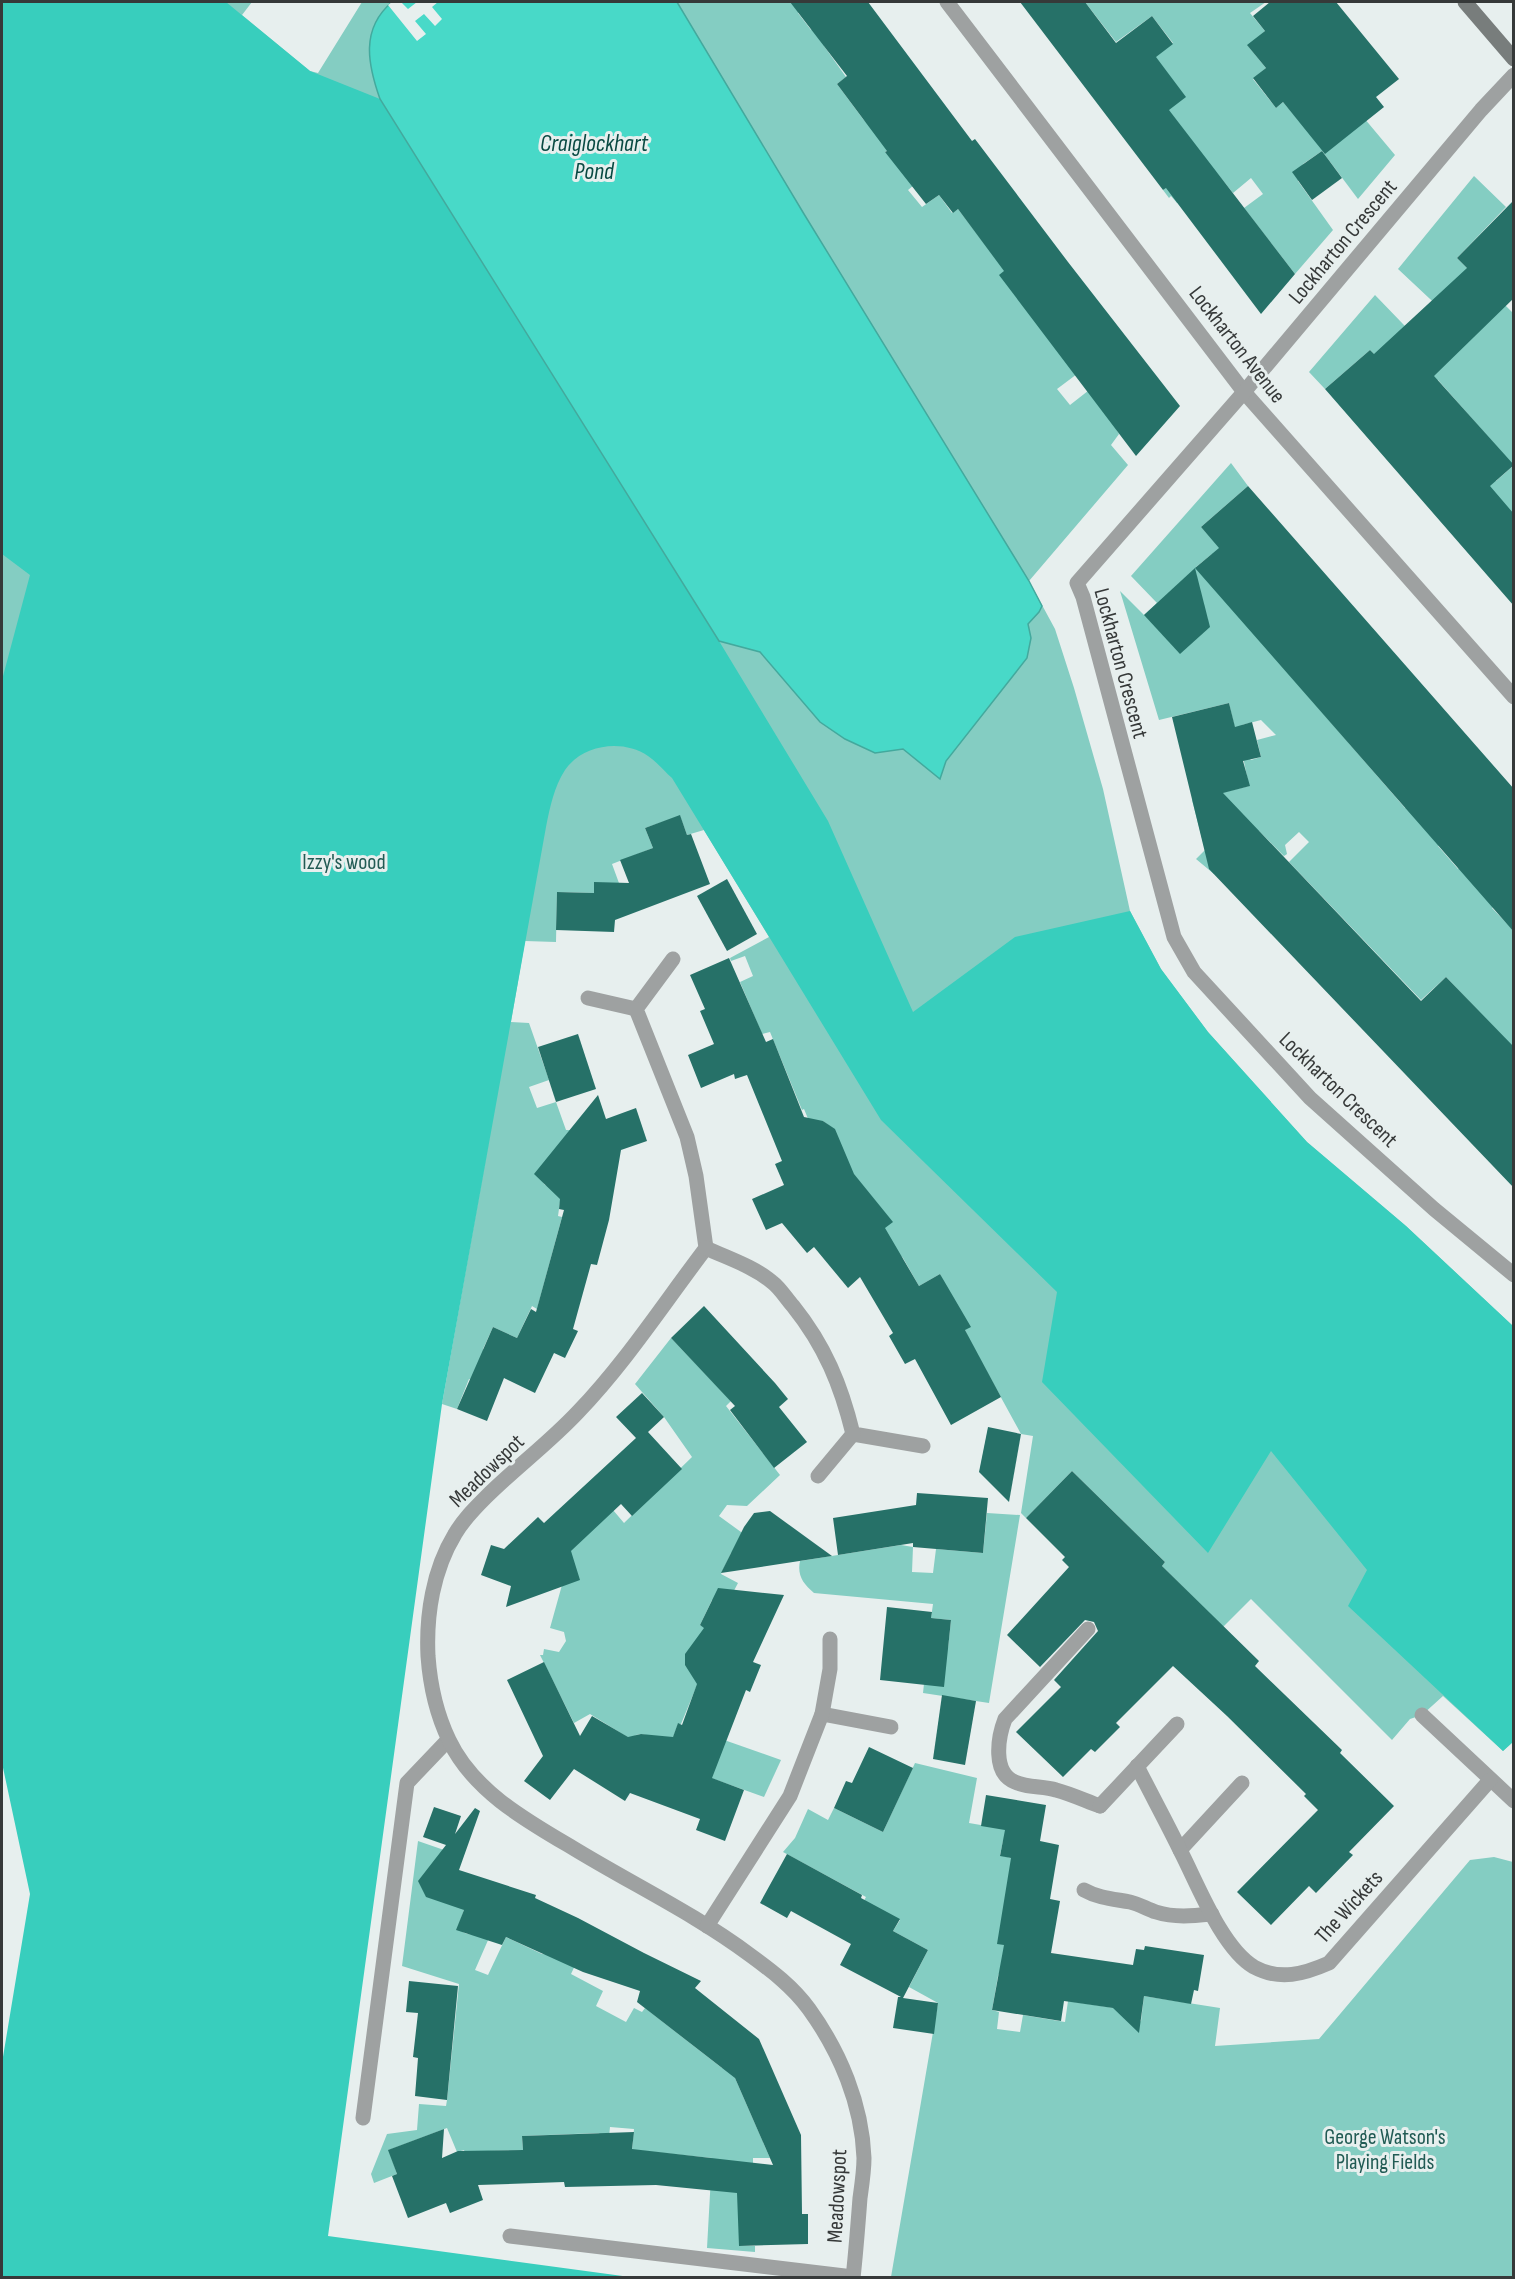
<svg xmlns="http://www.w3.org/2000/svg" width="1515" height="2279" font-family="'Sofia Sans Condensed',sans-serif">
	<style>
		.green { fill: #84cdc2 }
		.forest { fill: #38cebd }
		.water { fill: #48d9c8; stroke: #43a99d; stroke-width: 1.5 }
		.pier { fill: #e7efee }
		.building { fill: #267168 }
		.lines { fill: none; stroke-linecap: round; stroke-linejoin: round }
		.lane { stroke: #9ea1a1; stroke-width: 15 }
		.street { stroke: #9ea1a1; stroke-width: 15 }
		.secondary { stroke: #787d7c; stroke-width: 15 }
		.labels { text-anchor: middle; stroke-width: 6; stroke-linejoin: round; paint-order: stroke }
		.street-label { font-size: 22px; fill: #363939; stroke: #e7efee }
		.park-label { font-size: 22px; fill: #215b54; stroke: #e7efee }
		.water-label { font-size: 24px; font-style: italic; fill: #094a43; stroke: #e7efee }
	</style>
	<rect width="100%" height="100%" fill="#e7efee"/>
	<!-- green -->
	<g class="green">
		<polygon points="2,2 252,2 242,15 310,71 318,73 362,2 797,2 802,9 798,13 811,30 827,18 824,46 846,77 837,84 863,119 891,148 885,152 919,181 908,190 922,207 939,195 952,213 958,209 1081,371 1057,389 1070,405 1093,387 1119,434 1111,445 1128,465 1029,581 1055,629 1074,688 1103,789 1130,911 1161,969 1208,1032 1307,1142 1406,1226 1513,1326 1514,1741 1503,1751 1443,1696 1422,1715 1410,1719 1392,1740 1251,1599 1223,1627 1162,1566 1165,1562 1072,1471 1026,1518 1021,1513 1033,1436 1021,1434 969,1339 940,1274 919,1286 903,1258 851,1208 832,1128 823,1121 809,1121 804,1109 802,1110 770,1032 762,1034 740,982 753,976 745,956 731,961 730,958 769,937 704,830 687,835 680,816 645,828 653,848 612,864 623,894 594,882 594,893 557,892 556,942 525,941 511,1022 529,1023 549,1080 529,1087 537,1108 556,1102 566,1130 572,1130 540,1178 545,1185 562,1188 558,1216 562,1217 537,1309 532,1306 517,1338 493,1327 483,1349 494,1389 469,1379 457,1409 442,1404 499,1083 2,962"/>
		<polygon points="1085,2 1266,2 1250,13 1265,31 1248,46 1266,68 1253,79 1276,108 1283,102 1299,121 1359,112 1395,155 1358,199 1322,151 1303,164 1298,181 1333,230 1295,274 1244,208 1263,194 1251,178 1233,193 1217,173 1177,203 1171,196 1169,198 1163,190 1205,158 1138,70 1173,43 1152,16 1116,42"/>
		<polygon points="1474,176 1506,207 1457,258 1479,280 1445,313 1398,269"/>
		<polygon points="1375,295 1430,352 1501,301 1513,313 1513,465 1438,380 1422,394 1390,371 1370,350 1325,389 1309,372"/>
		<polygon points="1231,463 1248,486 1201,527 1221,549 1216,554 1212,554 1196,567 1405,808 1422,794 1454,831 1438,846 1458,869 1475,854 1509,893 1492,908 1513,930 1513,1047 1446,977 1421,1000 1289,862 1309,842 1299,832 1285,845 1287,854 1284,856 1259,831 1214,874 1196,859 1205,850 1192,800 1249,786 1243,757 1246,756 1251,760 1261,757 1257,740 1276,735 1261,720 1242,725 1241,727 1235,729 1229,703 1159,720 1120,591 1144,615 1157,603 1131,576"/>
		<polygon points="1513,466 1513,514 1486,483 1490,480 1496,481"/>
		<polygon points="671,1338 731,1401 726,1406 780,1475 747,1506 727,1505 719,1516 752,1540 731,1553 721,1574 738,1583 726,1606 712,1600 700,1625 713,1632 686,1653 686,1665 702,1673 681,1724 678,1724 665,1760 651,1736 641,1734 636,1735 632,1740 590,1714 574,1723 540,1655 543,1655 544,1649 559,1652 566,1641 564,1632 550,1628 562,1585 565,1556 613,1510 624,1523 692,1457 664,1417 635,1384"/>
		<path d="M 987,1513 L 1020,1515 L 989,1703 L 923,1693 L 928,1646 L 948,1648 L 951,1620 L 931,1618 L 933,1604 L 814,1593 C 803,1584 797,1575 800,1561 L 901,1545 L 913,1547 L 912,1572 L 933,1573 L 936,1549 L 983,1553 Z"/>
		<polygon points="710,1735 781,1760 764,1797 697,1773"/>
		<polygon points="915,1763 977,1778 969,1823 1016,1831 1014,1842 1003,1841 1000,1855 1011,1858 1010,1946 998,1976 992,2010 999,2012 997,2029 1020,2032 1023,2015 1065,2022 1068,2001 1121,2009 1134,2024 1141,2021 1144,1996 1220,2008 1215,2046 1319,2039 1470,1860 1494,1857 1513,1862 1513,2277 891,2277 938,2003 909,1987 928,1950 893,1931 900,1920 858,1912 866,1897 783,1852 795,1838 808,1809 828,1820 834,1808 883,1832"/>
		<path d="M 418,1841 L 444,1850 L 464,1910 L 458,1927 C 466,1939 479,1933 492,1931 L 475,1970 L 488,1975 L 506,1937 L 542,1954 L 579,1957 L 571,1974 L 603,1991 L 596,2006 L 626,2022 L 634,2008 L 642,2012 L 645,2008 L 722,2068 L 728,2062 L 770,2158 L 753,2158 L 753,2185 L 739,2246 L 755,2246 L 755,2252 L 707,2248 L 712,2158 L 632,2150 L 634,2129 L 610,2127 L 608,2147 L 599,2133 L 522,2136 L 523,2150 L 488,2151 L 470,2166 L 464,2150 L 457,2152 L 447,2128 L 389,2150 L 397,2174 L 374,2183 L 371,2174 L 387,2134 L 417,2130 L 419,2104 L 446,2106 L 447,2100 L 459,1984 L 402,1966 Z"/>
	</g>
	<!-- forest -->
	<path class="forest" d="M 2,2 L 226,2 L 310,71 L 380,99 L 719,641 L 828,821 L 913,1012 L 1015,937 L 1130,911 L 1161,969 L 1208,1032 L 1307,1142 L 1406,1226 L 1513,1326 L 1514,1741 L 1503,1751 L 1348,1606 L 1367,1570 L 1271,1451 L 1208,1553 L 1042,1382 L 1057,1292 L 881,1120 L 672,778 C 664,771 657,762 648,756 C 623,739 583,744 565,770 C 554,787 550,807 546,827 L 442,1404 L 328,2236 L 630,2277 L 2,2277 L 2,2063 L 30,1894 L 2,1763 L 2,680 L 30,575 L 2,554 Z"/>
	<!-- water -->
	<path class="water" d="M 392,2 L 677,2 L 804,214 L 1029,581 L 1042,606 L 1039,612 L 1028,624 L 1031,638 L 1027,658 L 946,761 L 940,779 L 903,749 L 875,753 L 845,739 L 820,722 L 760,652 L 719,641 L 380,99 C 368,65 360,29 392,2 Z"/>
	<!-- pier -->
	<polygon class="pier" points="392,2 401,2 408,9 417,2 438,2 432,7 442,19 435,26 424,14 415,21 426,34 417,41 388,5"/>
	<!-- building -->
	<g class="building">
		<polygon points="790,2 868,2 972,141 975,139 1068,262 1180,406 1136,456 999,275 1004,271 958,209 953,213 939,195 926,204 885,152 887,151 837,84 847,76"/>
		<polygon points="1020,2 1085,2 1116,43 1152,16 1173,44 1156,57 1186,97 1169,110 1295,274 1261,314 1166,188 1163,190"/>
		<polygon points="1270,2 1336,2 1399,79 1376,97 1384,107 1325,154 1283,102 1276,108 1253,78 1266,68 1247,45 1265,31 1253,16"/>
		<polygon points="1322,151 1342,178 1312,200 1292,172"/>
		<polygon points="1514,200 1514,298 1434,376 1514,465 1490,486 1514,514 1514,606 1325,389 1370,350 1374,354 1467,268 1457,258"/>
		<polygon points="1248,486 1514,789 1514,932 1195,568 1219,548 1201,527"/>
		<polygon points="1195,568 1210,627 1180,654 1144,615"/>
		<polygon points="1229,703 1235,727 1252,722 1261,757 1243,761 1250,786 1223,793 1421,1001 1446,977 1514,1047 1514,1188 1209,869 1172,717"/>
		<polygon points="680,815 687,835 691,834 710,884 615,920 614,932 556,930 557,892 594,893 594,882 629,883 620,860 653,848 645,828"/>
		<polygon points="727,879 757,934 727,951 697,896"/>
		<polygon points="729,958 766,1042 773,1039 804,1117 823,1121 835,1129 854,1174 893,1222 885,1228 919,1286 940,1274 971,1327 965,1330 1001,1397 951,1425 915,1359 905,1364 889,1336 893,1333 860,1277 848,1288 814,1247 807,1253 782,1223 766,1230 752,1199 784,1185 775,1164 782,1161 747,1075 735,1079 734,1074 701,1088 688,1055 714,1044 700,1011 705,1009 690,975"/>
		<polygon points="578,1034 596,1089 556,1102 538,1047"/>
		<polygon points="598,1095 606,1119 636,1108 647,1141 621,1150 609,1220 597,1265 591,1264 573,1329 578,1331 565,1358 554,1353 535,1393 504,1378 487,1421 457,1409 493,1327 517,1338 531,1309 536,1312 564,1210 559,1209 560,1199 534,1174"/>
		<polygon points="704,1306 775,1383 788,1399 779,1407 807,1442 774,1468 730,1410 735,1406 671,1338"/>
		<polygon points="642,1393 664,1417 648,1432 682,1469 632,1516 621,1504 571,1551 580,1580 506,1607 511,1586 481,1575 491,1545 504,1549 538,1517 544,1523 636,1438 616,1417"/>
		<polygon points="988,1427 1021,1434 1009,1502 979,1472"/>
		<polygon points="1072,1471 1165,1562 1162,1566 1259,1661 1255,1666 1342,1750 1340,1753 1394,1806 1349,1852 1353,1855 1316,1893 1309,1886 1271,1925 1237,1892 1318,1810 1304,1796 1306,1794 1227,1716 1173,1666 1116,1723 1120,1727 1095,1752 1091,1749 1063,1777 1016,1732 1061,1687 1054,1680 1098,1631 1094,1622 1085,1620 1040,1667 1007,1635 1069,1567 1062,1560 1065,1557 1026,1518"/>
		<polygon points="917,1493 988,1498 983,1553 913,1547 913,1543 838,1555 833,1518 916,1505"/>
		<polygon points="770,1511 832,1556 721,1573 744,1527 754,1513"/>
		<polygon points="718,1588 784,1595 753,1662 761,1665 750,1692 746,1690 712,1778 744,1790 725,1841 696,1830 700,1819 630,1793 625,1801 574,1769 550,1800 524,1781 543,1756 507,1680 544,1662 580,1736 592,1716 628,1737 641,1734 673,1737 678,1723 682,1725 697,1684 685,1665 685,1654 704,1628 700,1625"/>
		<polygon points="887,1607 932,1612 931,1618 951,1620 944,1687 880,1680"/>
		<polygon points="942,1695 976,1701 965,1765 933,1759"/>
		<polygon points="869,1747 913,1768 883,1832 834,1808 846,1781 852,1783"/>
		<polygon points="986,1795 1046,1805 1040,1841 1059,1845 1050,1899 1060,1901 1051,1953 1133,1965 1136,1949 1144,1950 1145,1946 1204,1955 1198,1991 1194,1990 1191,2004 1144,1996 1139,2033 1113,2008 1064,2001 1061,2021 992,2010 1004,1945 997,1944 1011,1858 1000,1856 1005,1830 981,1826"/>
		<polygon points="434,1807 461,1816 455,1834 475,1808 480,1811 459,1870 536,1895 535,1898 578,1918 644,1953 701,1981 695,1988 759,2039 801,2135 802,2214 808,2214 808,2244 739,2246 737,2193 656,2185 565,2187 564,2182 478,2185 483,2200 450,2213 446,2203 408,2218 392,2176 397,2174 388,2150 444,2129 442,2158 458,2151 523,2150 522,2136 634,2132 632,2149 773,2165 735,2078 637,2002 640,1991 583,1972 506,1937 502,1945 456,1930 464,1910 426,1897 418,1881 446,1845 423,1837"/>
		<polygon points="787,1854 862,1895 861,1898 900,1919 893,1931 928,1950 903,1998 938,2003 934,2034 893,2028 898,1997 901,1997 840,1965 851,1944 791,1911 787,1918 760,1903"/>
		<polygon points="409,1981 458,1986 447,2100 415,2096 418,2058 413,2057 418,2013 406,2012"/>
	</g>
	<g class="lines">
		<!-- lane -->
		<g class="lane">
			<path d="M 1088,1629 L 1005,1719 C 998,1737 992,1773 1015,1782 C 1028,1788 1043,1786 1056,1790 C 1071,1794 1086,1801 1100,1806"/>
			<polyline points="1180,1850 1242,1783"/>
			<path d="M 1084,1890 C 1098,1898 1114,1899 1130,1902 C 1139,1904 1147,1909 1156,1912 C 1175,1918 1193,1916 1212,1914"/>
			<polyline points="363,2118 407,1783 448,1740"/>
			<polyline points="510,2236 853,2277"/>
		</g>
		<!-- street -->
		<g class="street">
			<polyline points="947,2 1244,392 1514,697"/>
			<polyline points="1514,75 1481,110 1244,392 1077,583 1083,597 1174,937 1194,972 1310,1098 1434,1209 1514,1275"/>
			<path d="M 673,959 L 636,1009 L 687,1137 L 696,1176 L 706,1248 C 664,1303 626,1362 578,1412 C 549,1443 515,1468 485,1498 C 474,1509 463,1520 455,1534 C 433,1570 426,1615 428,1656 C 430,1684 437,1715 449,1740 C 473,1791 527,1821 573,1848 C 632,1884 695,1914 750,1955 C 772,1971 793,1987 809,2009 C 840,2052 862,2104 864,2158 C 864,2171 862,2184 860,2198 C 858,2224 856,2251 853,2278"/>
			<polyline points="588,998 636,1009"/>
			<path d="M 706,1248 C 727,1258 753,1266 772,1282 C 780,1288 786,1298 793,1306 C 825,1346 841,1385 853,1434 L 923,1446"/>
			<polyline points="818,1476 853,1434"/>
			<polyline points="822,1714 891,1727"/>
			<polyline points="1422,1715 1514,1801"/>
			<path d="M 1137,1766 C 1151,1794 1167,1823 1181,1852 C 1198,1885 1222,1948 1254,1967 C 1280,1981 1304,1974 1329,1963 L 1490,1780"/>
			<polyline points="1100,1806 1177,1724"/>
			<polyline points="707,1926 790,1796 822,1714 830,1669 830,1639"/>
		</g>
		<!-- secondary -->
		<polyline class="secondary" points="1465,2 1514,59"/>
	</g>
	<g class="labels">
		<!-- street labels -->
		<g class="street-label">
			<text transform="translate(1342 241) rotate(-50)" y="8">Lockharton Crescent</text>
			<text transform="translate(1238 344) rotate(52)" y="8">Lockharton Avenue</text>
			<text transform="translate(1122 663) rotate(75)" y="8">Lockharton Crescent</text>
			<text transform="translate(1339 1089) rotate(44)" y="8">Lockharton Crescent</text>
			<text transform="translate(486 1470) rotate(-44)" y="8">Meadowspot</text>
			<text transform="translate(1348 1906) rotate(-48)" y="8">The Wickets</text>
			<text transform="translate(836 2196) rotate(-87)" y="8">Meadowspot</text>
		</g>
		<!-- park labels -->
		<g class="park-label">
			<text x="344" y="869">Izzy's wood</text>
			<text x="1385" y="2144">George Watson's<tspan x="1385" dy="25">Playing Fields</tspan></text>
		</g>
		<!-- water labels -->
		<g class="water-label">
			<text x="594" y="151">Craiglockhart<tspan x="594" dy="28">Pond</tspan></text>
		</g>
	</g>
	<!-- border -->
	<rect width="1515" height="2279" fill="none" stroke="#363939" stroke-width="6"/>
</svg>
